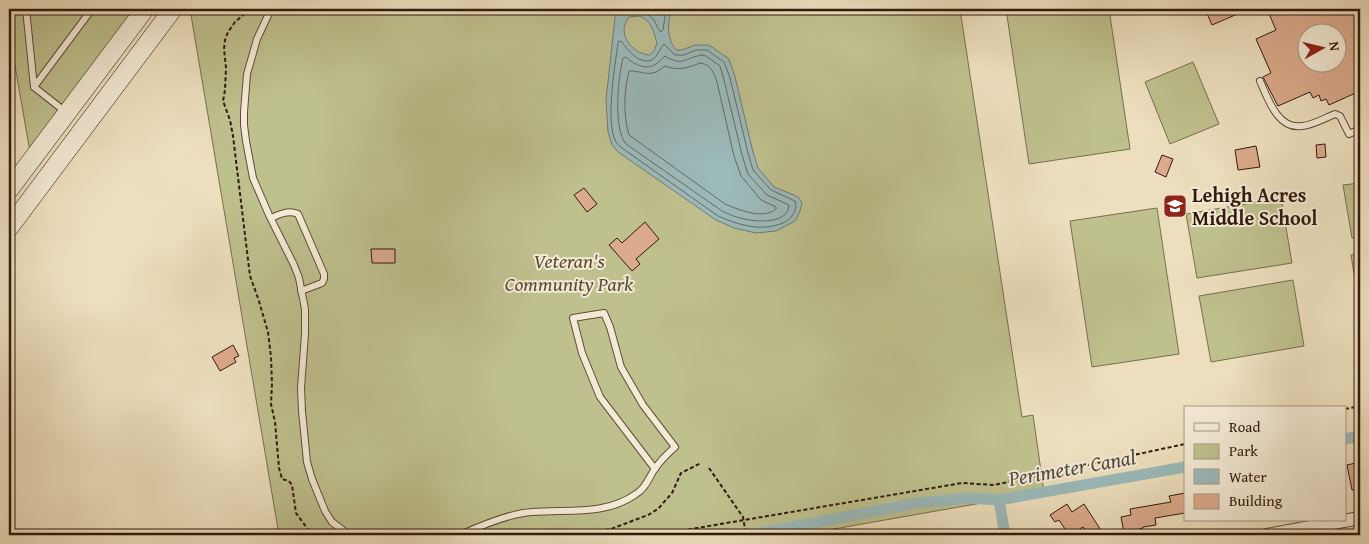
<svg xmlns="http://www.w3.org/2000/svg" width="1369" height="544" font-family="'Gentium Book Plus',serif">
	<style>
		.green { fill: #bec08e; stroke: #786e4e }
		.water { fill: #9bbaba; stroke: #717a75; fill-rule: evenodd }
		.lines { fill: none; stroke-linecap: round; stroke-linejoin: round }
		.shore { stroke: #666a64; stroke-width: 1 }
		.canal { stroke: #9bbaba; stroke-width: 11 }
		.building { fill: #dcab8d; stroke: #311b0d; fill-rule: evenodd }
		.service-casing { stroke: #604c39; stroke-width: 8 }
		.minor-casing { stroke: #604c39; stroke-width: 14 }
		.secondary-casing { stroke: #311b0d; stroke-width: 19 }
		.path { stroke: #311b0d; stroke-width: 2; stroke-dasharray: 4 2.5; stroke-linecap: butt }
		.service { stroke: #f3ead5; stroke-width: 6 }
		.minor { stroke: #f3ead5; stroke-width: 12 }
		.secondary { stroke: #f3ead5; stroke-width: 18 }
		.labels { text-anchor: middle; stroke-width: 4; stroke-linejoin: round; paint-order: stroke }
		.poi-label { font-size: 20px; font-weight: bold; fill: #311b0d; stroke: #f3ead5; text-anchor: start }
		.park-label { font-size: 20px; font-style: italic; fill: #5b4d34; stroke: #f3ead5 }
		.water-label { font-size: 21px; font-style: italic; fill: #514b41; stroke: #f3ead5 }
	</style>
	<rect width="100%" height="100%" fill="#eddfbe"/>
	<filter id="stains"><feTurbulence type="fractalNoise" baseFrequency=".004" numOctaves="4"/><feColorMatrix values="0 0 0 0 .2 0 0 0 0 .09 0 0 0 0 .02 0 0 0 .5 -.17"/></filter>
	<radialGradient id="worn" r=".72"><stop offset=".6" stop-color="#630" stop-opacity="0"/><stop offset="1" stop-color="#630" stop-opacity=".3"/></radialGradient>
	<!-- green -->
	<g class="green">
		<polygon points="9,9 138,9 30,152 9,31"/>
		<polygon points="190,9 960,9 1022,417 1033,415 1044,492 800,535 279,535"/>
		<polygon points="1006,9 1109,9 1130,149 1029,164"/>
		<polygon points="1193,62 1219,124 1170,144 1145,82"/>
		<polygon points="1360,183 1360,237 1352,238 1343,185"/>
		<polygon points="1281,198 1292,263 1197,278 1186,214"/>
		<polygon points="1157,208 1179,354 1092,367 1070,221"/>
		<polygon points="1360,254 1360,310 1351,255"/>
		<polygon points="1293,280 1304,346 1211,362 1199,296"/>
	</g>
	<!-- water -->
	<path class="water" d="M 616,9 L 671,9 C 668,24 666,37 676,50 L 682,50 L 695,45 L 709,45 L 729,59 L 735,77 L 753,152 L 758,168 L 774,187 L 794,195 L 799,198 L 802,203 L 800,211 L 795,221 L 776,231 L 756,233 L 734,228 L 716,220 L 618,152 L 612,145 L 608,132 L 606,100 ZM 639,16 C 651,19 654,33 657,43 L 654,51 L 649,55 C 631,53 616,33 629,17 Z"/>
	<g class="lines">
		<!-- shore -->
		<g class="shore">
			<path d="M 621,9 L 621,13 L 623,15 C 634,9 648,10 655,22 C 657,26 658,29 661,32 L 663,30 L 666,9"/>
			<path d="M 619,41 L 622,42 C 627,50 640,65 652,60 C 658,56 660,48 664,44 L 675,55 L 684,55 L 696,50 L 707,50 L 724,62 L 730,78 L 748,153 L 753,170 L 771,190 L 795,201 C 797,207 795,211 792,216 C 790,219 786,221 783,223 C 761,232 739,225 718,216 L 622,148 C 620,146 617,144 616,142 C 605,122 615,66 618,43 Z"/>
			<path d="M 702,55 L 706,56 L 720,66 L 724,80 L 742,155 L 748,174 L 767,195 L 789,205 C 788,226 751,222 737,217 C 732,216 727,213 722,211 L 626,144 C 613,129 618,77 623,58 L 626,57 C 633,64 647,71 656,64 C 659,62 662,59 665,56 C 683,67 684,58 702,55 Z"/>
			<path d="M 700,63 C 711,64 714,73 717,82 L 734,156 L 741,176 L 761,200 L 776,207 L 776,209 C 763,220 739,210 725,204 L 629,135 C 623,115 624,91 629,71 C 646,71 649,79 665,66 C 678,71 688,68 700,63 Z"/>
		</g>
		<!-- canal -->
		<g class="canal">
			<polyline points="1345,439 1360,436"/>
			<polyline points="760,533 918,503 969,498 999,500"/>
			<polyline points="1005,535 999,500 1185,467"/>
		</g>
	</g>
	<!-- building -->
	<g class="building">
		<polygon points="1205,9 1249,9 1212,25"/>
		<path d="M 1267,9 L 1360,9 L 1360,91 L 1329,105 L 1326,99 L 1321,101 L 1319,95 L 1313,98 L 1310,92 L 1278,106 L 1263,77 L 1271,73 L 1256,39 L 1276,30 ZM 1306,32 L 1336,32 L 1336,62 L 1306,62 Z"/>
		<polygon points="1325,144 1326,157 1317,158 1316,145"/>
		<polygon points="1256,146 1260,167 1238,170 1235,150"/>
		<polygon points="1162,155 1173,159 1166,177 1155,172"/>
		<polygon points="584,188 597,204 587,212 574,195"/>
		<polygon points="645,222 659,239 636,259 640,264 632,271 609,245 617,238 622,243"/>
		<polygon points="371,249 395,249 395,263 372,263"/>
		<polygon points="233,345 239,356 234,358 236,362 220,371 212,357"/>
		<polygon points="1360,462 1360,489 1352,490 1347,465"/>
		<polygon points="1185,493 1185,513 1155,518 1156,525 1143,527 1143,528 1136,530 1136,531 1124,533 1121,517 1131,515 1130,509 1171,502 1169,496"/>
		<polygon points="1067,504 1072,512 1084,504 1104,535 1089,535 1083,527 1069,535 1059,520 1055,522 1050,515"/>
	</g>
	<g class="lines">
		<!-- service casing -->
		<g class="service-casing">
			<g id="service">
				<polyline points="26,9 34,87"/>
				<polyline points="271,9 257,39 247,74 244,112 244,125 246,141 253,178 269,215 294,265 299,278 305,309 305,334 301,388 302,411 307,462 312,479 325,511 332,522 349,535"/>
				<path d="M 1260,81 C 1268,99 1278,130 1302,126 C 1313,125 1325,118 1335,114 L 1340,116 L 1349,134 L 1360,129"/>
				<polyline points="67,113 34,87 92,9"/>
				<path d="M 271,218 C 280,214 288,210 298,214 L 324,274 L 324,279 L 322,283 L 301,291"/>
				<path d="M 460,535 C 480,526 511,513 532,512 C 568,509 605,516 636,494 C 645,489 649,478 654,470 C 660,461 667,454 675,447 L 643,405 L 621,367 L 610,327 L 604,313 L 573,318 L 582,353 L 600,397 L 655,469"/>
			</g>
		</g>
		<!-- minor casing -->
		<g class="minor-casing">
			<polyline id="minor" points="1267,535 1360,518"/>
		</g>
		<!-- secondary casing -->
		<g class="secondary-casing">
			<g id="secondary">
				<polyline points="9,190 145,9"/>
				<polyline points="9,228 173,9"/>
			</g>
		</g>
		<!-- path -->
		<g class="path">
			<polyline points="250,9 235,22 228,32 225,40 224,49 226,68 225,90 223,101 230,120 233,136 250,276 258,298 268,332 271,357 272,384 271,404 275,422 279,468 282,479 289,481 292,485 296,513 312,535"/>
			<polyline points="1345,409 1360,406"/>
			<polyline points="709,468 743,517 746,535"/>
			<polyline points="515,535 530,532 553,530 578,534 587,533 611,529 648,515 658,509 672,493 681,473 701,463"/>
			<polyline points="656,535 962,483 994,485 1185,444"/>
		</g>
		<!-- service -->
		<use href="#service" class="service"/>
		<!-- minor -->
		<use href="#minor" class="minor"/>
		<!-- secondary -->
		<use href="#secondary" class="secondary"/>
	</g>
	<!-- icons -->
	<defs>
		<g id="school-square" transform="scale(1.25)"><rect x="-9" y="-9" width="18" height="18" rx="4" fill="#8f2418" stroke="#f3ead5"/><path d="M0-5L7-2L0 1L-7-2ZM-4 1L0 2.5L4 1V4Q0 6-4 4Z" fill="#fff"/></g>
	</defs>
	<g fill-rule="evenodd">
		<use href="#school-square" x="1175" y="206"/>
	</g>
	<g class="labels">
		<!-- poi labels -->
		<g class="poi-label">
			<text x="1192" y="202">Lehigh Acres<tspan x="1192" dy="23">Middle School</tspan></text>
		</g>
		<!-- park labels -->
		<g class="park-label">
			<text x="569" y="268">Veteran's<tspan x="569" dy="23">Community Park</tspan></text>
		</g>
		<!-- water labels -->
		<g class="water-label">
			<text transform="translate(1072 468) rotate(-10)" y="7">Perimeter Canal</text>
		</g>
	</g>
	<!-- margin -->
	<rect width="1369" height="544" fill="none" stroke="#eddfbe" stroke-width="30"/>
	<rect x="10" y="10" width="1349" height="524" fill="none" stroke="#311b0d" stroke-width="2.5"/>
	<rect x="15" y="15" width="1339" height="514" fill="none" stroke="#311b0d"/>
	<!-- legend -->
	<rect x="1184" y="406" width="162" height="115" fill="#f3ead5" stroke="#a59785"/>
	<rect x="1194" y="423" width="25" height="8" fill="#f3ead5" stroke="#a59785"/>
	<text x="1229" y="432" font-size="15" fill="#311b0d">Road</text>
	<rect x="1194" y="444" width="25" height="15" fill="#bec08e" stroke="#a59785"/>
	<text x="1229" y="456" font-size="15" fill="#311b0d">Park</text>
	<rect x="1194" y="469" width="25" height="15" fill="#9bbaba" stroke="#a59785"/>
	<text x="1229" y="482" font-size="15" fill="#311b0d">Water</text>
	<rect x="1194" y="494" width="25" height="15" fill="#dcab8d" stroke="#a59785"/>
	<text x="1229" y="506" font-size="15" fill="#311b0d">Building</text>
	<!-- north arrow -->
	<g transform="translate(1322 48) rotate(82)"><circle r="24" fill="#f3ead5" stroke="#a59785"/>
	<path d="M0-4L9 19L0 12L-9 19Z" fill="#8f2418"/>
	<text y="-8" font-size="14" font-weight="bold" text-anchor="middle" fill="#311b0d">N</text>
	</g>
	<rect width="100%" height="100%" filter="url(#stains)"/>
	<rect width="100%" height="100%" fill="url(#worn)"/>
</svg>
